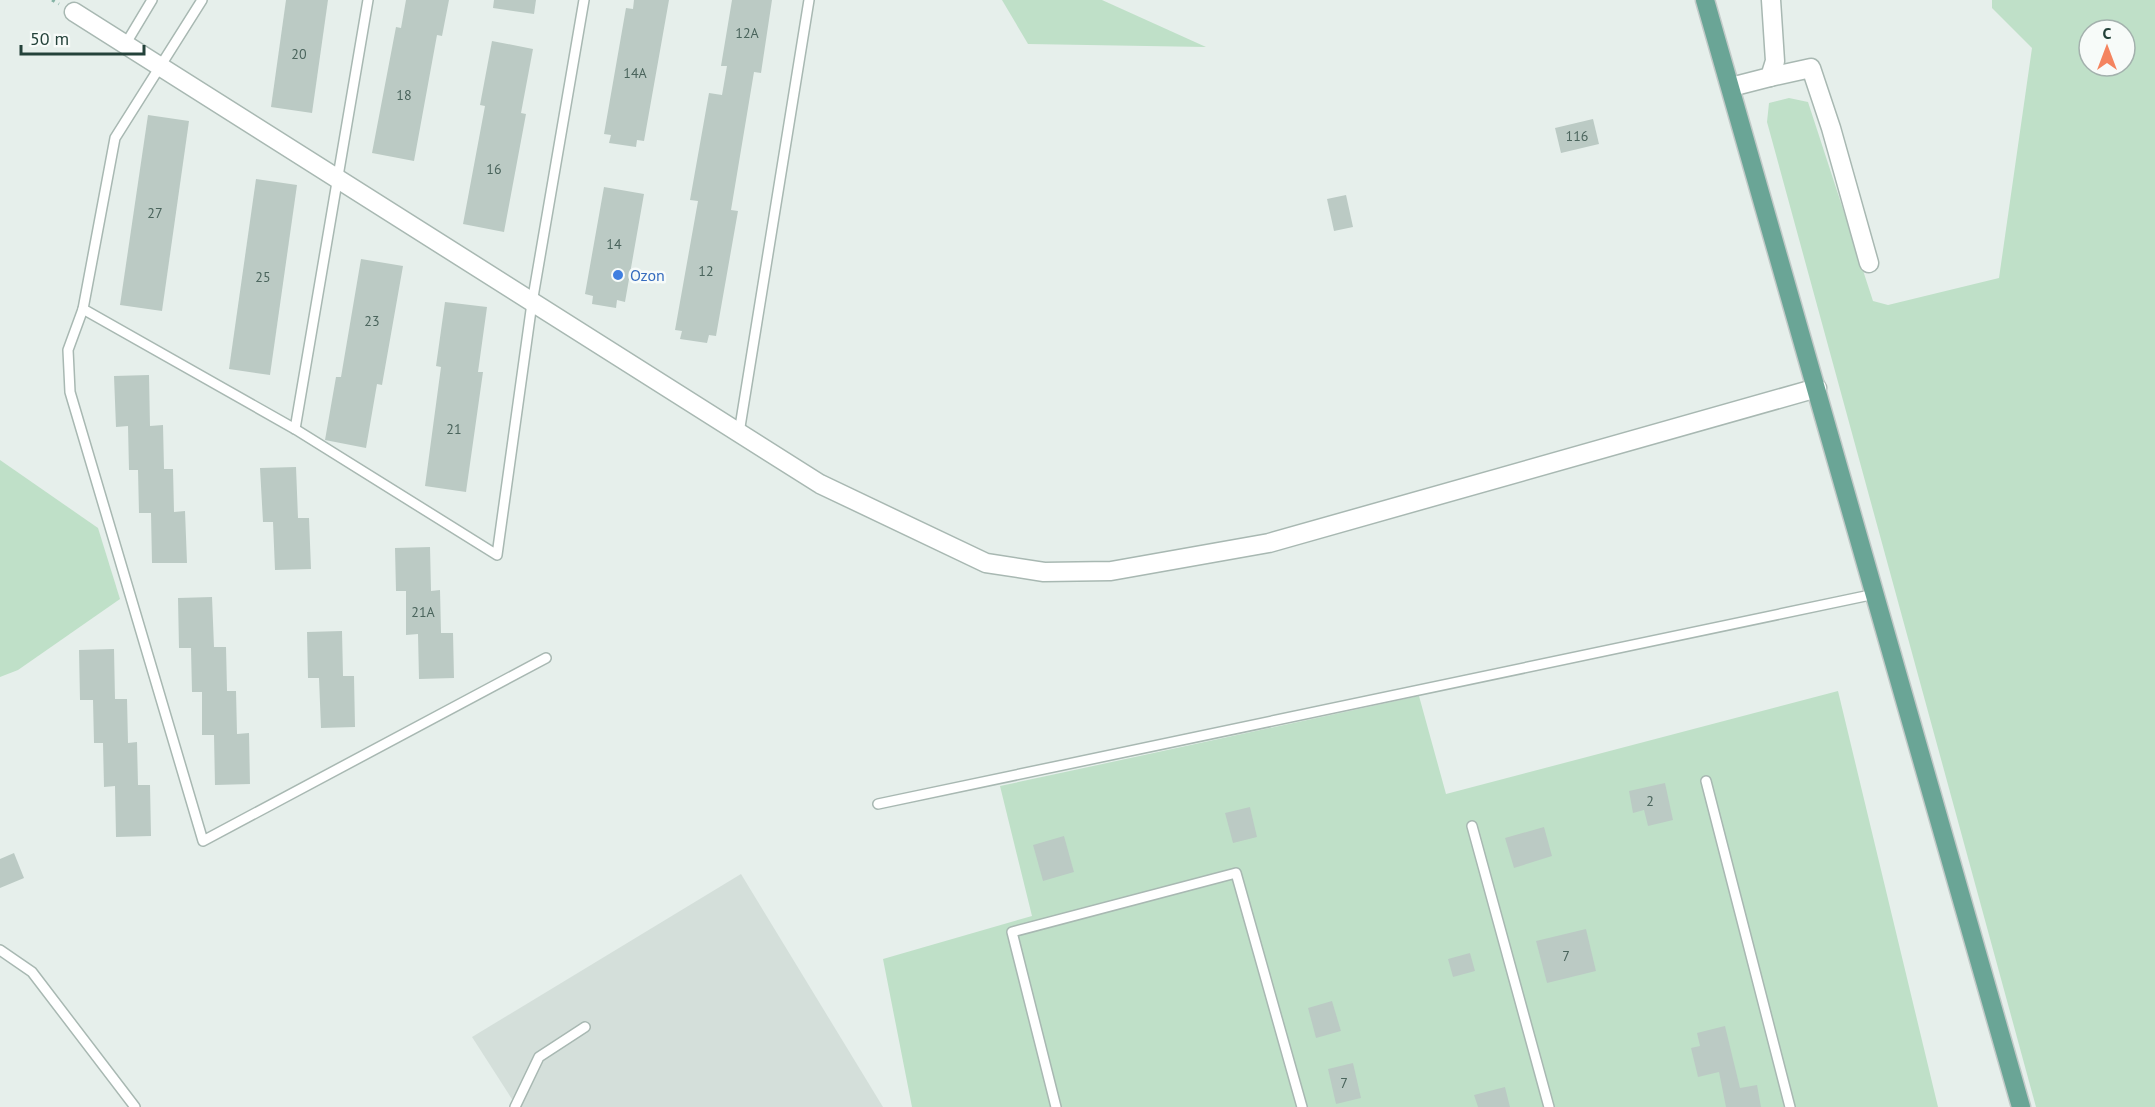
<svg xmlns="http://www.w3.org/2000/svg" width="2155" height="1107" font-family="'PT Sans',sans-serif">
	<style>
		.built { fill: #d4dfda }
		.green { fill: #bfe0c8; fill-rule: evenodd }
		.building { fill: #bbcac4 }
		.lines { fill: none; stroke-linecap: round; stroke-linejoin: round }
		.lane-casing { stroke: #a8b8b2; stroke-width: 12 }
		.street-casing { stroke: #a8b8b2; stroke-width: 21 }
		.primary-casing { stroke: #c2cac8; stroke-width: 21 }
		.path { stroke: #86b3a5; stroke-width: 3; stroke-dasharray: 3 4.5; stroke-linecap: butt }
		.lane { stroke: #fff; stroke-width: 9 }
		.street { stroke: #fff; stroke-width: 18 }
		.primary { stroke: #6aa596; stroke-width: 18 }
		.shop-dot { fill: #3f7fe0; stroke: #f7fbf9; stroke-width: 2 }
		.labels { text-anchor: middle; stroke-width: 5; stroke-linejoin: round; paint-order: stroke }
		.number-label { font-size: 14px; fill: #4a645c }
		.shop-label { font-size: 16px; fill: #366cbe; stroke: #f7fbf9; text-anchor: start }
	</style>
	<rect width="100%" height="100%" fill="#e6efeb"/>
	<!-- built -->
	<polygon class="built" points="741,874 883,1107 517,1107 472,1037"/>
	<!-- green -->
	<g class="green">
		<polygon points="1002,0 1102,0 1206,47 1028,44"/>
		<path d="M 1992,0 L 2155,0 L 2155,1107 L 2036,1107 L 1767,122 L 1769,103 L 1789,98 L 1808,102 L 1873,301 L 1888,305 L 1999,278 L 2032,48 L 1992,8 ZM 2089,30 L 2125,30 L 2125,66 L 2089,66 Z"/>
		<polygon points="0,460 98,528 120,599 18,670 0,677"/>
		<polygon points="1838,691 1938,1107 912,1107 883,959 1032,916 1000,786 1419,696 1446,794"/>
	</g>
	<!-- building -->
	<g class="building">
		<polygon points="286,0 328,0 312,113 271,107"/>
		<polygon points="406,0 449,0 442,36 437,35 414,161 372,153 396,27 401,28"/>
		<polygon points="494,0 536,0 534,14 493,8"/>
		<polygon points="634,0 669,0 644,141 637,140 636,147 609,143 611,135 604,134 626,8 633,9"/>
		<polygon points="732,0 772,0 761,73 754,72 731,210 738,211 716,336 709,335 707,343 680,339 682,331 675,330 698,201 690,200 709,93 722,95 727,66 721,66"/>
		<polygon points="492,41 533,49 521,113 526,114 504,232 463,224 485,106 480,105"/>
		<polygon points="148,115 189,121 162,311 120,305"/>
		<polygon points="1593,119 1599,144 1561,153 1555,128"/>
		<polygon points="256,179 297,185 270,375 229,369"/>
		<polygon points="604,187 644,194 625,302 617,300 616,308 592,304 593,296 585,294"/>
		<polygon points="1346,195 1353,227 1334,231 1327,199"/>
		<polygon points="361,259 403,266 382,385 377,384 366,448 325,440 336,377 341,377"/>
		<polygon points="445,302 487,307 478,372 483,372 466,492 425,486 441,367 436,366"/>
		<polygon points="149,375 150,426 163,425 164,469 173,469 174,512 185,511 187,563 152,563 151,513 139,513 138,470 129,470 128,426 116,427 114,376"/>
		<polygon points="296,467 298,518 309,518 311,569 275,570 273,522 263,522 260,468"/>
		<polygon points="430,547 431,591 440,590 441,633 453,633 454,678 419,679 418,634 406,635 406,591 396,591 395,548"/>
		<polygon points="212,597 214,647 226,647 227,691 236,691 237,734 249,733 250,784 215,785 214,735 202,735 202,692 192,692 191,648 179,648 178,598"/>
		<polygon points="342,631 343,676 354,676 355,727 321,728 319,678 308,678 307,632"/>
		<polygon points="114,649 115,699 127,699 128,743 137,742 138,785 150,785 151,836 116,837 115,786 104,787 103,743 94,743 93,700 80,700 79,650"/>
		<polygon points="1665,783 1673,820 1648,826 1644,810 1633,813 1629,791"/>
		<polygon points="1250,807 1257,837 1233,843 1225,813"/>
		<polygon points="1544,827 1552,856 1514,868 1505,838"/>
		<polygon points="1064,836 1074,872 1043,881 1033,845"/>
		<polygon points="14,853 24,878 0,888 0,859"/>
		<polygon points="1586,929 1596,971 1547,983 1536,941"/>
		<polygon points="1470,953 1475,971 1453,977 1448,959"/>
		<polygon points="1332,1001 1341,1031 1316,1038 1308,1008"/>
		<polygon points="1725,1026 1740,1088 1757,1085 1761,1107 1726,1107 1719,1072 1698,1077 1691,1048 1700,1046 1697,1033"/>
		<polygon points="1353,1063 1361,1098 1336,1104 1328,1069"/>
		<polygon points="1505,1087 1510,1107 1478,1107 1474,1095"/>
	</g>
	<g class="lines">
		<!-- lane casing -->
		<g class="lane-casing">
			<g id="lane">
				<polyline points="202,0 115,138 83,309 295,429 497,555 532,303 584,0"/>
				<polyline points="125,45 152,0"/>
				<polyline points="83,309 68,350 70,392 203,841 546,658"/>
				<polyline points="295,429 368,0"/>
				<polyline points="739,433 809,0"/>
				<polyline points="1706,781 1790,1107"/>
				<polyline points="878,804 1875,594"/>
				<polyline points="1472,826 1549,1107"/>
				<polyline points="0,950 32,972 135,1107"/>
				<polyline points="515,1107 539,1057 585,1027"/>
				<polyline points="1056,1107 1012,932 1236,873 1302,1107"/>
			</g>
		</g>
		<!-- street casing -->
		<g class="street-casing">
			<g id="street">
				<polyline points="74,12 820,484 986,563 1044,572 1111,571 1269,543 1817,388"/>
				<polyline points="1770,77 1811,68 1831,128 1869,263"/>
				<polyline points="1731,87 1770,77 1775,61 1771,0"/>
			</g>
		</g>
		<!-- primary casing -->
		<g class="primary-casing">
			<polyline id="primary" points="1705,0 2021,1107"/>
		</g>
		<!-- path -->
		<polyline class="path" points="52,0 59,4"/>
		<!-- lane -->
		<use href="#lane" class="lane"/>
		<!-- street -->
		<use href="#street" class="street"/>
		<!-- primary -->
		<use href="#primary" class="primary"/>
	</g>
	<!-- markers -->
	<circle class="shop-dot" cx="618" cy="275" r="6"/>
	<g class="labels">
		<!-- number labels -->
		<g class="number-label">
			<text x="747" y="38">12А</text>
			<text x="299" y="59">20</text>
			<text x="635" y="78">14А</text>
			<text x="404" y="100">18</text>
			<text x="1577" y="141">116</text>
			<text x="494" y="174">16</text>
			<text x="155" y="218">27</text>
			<text x="614" y="249">14</text>
			<text x="706" y="276">12</text>
			<text x="263" y="282">25</text>
			<text x="372" y="326">23</text>
			<text x="454" y="434">21</text>
			<text x="423" y="617">21А</text>
			<text x="1650" y="806">2</text>
			<text x="1566" y="961">7</text>
			<text x="1344" y="1088">7</text>
		</g>
		<!-- shop labels -->
		<g class="shop-label">
			<text x="630" y="281">Ozon</text>
		</g>
	</g>
	<!-- north arrow -->
	<g transform="translate(2107 48)"><circle r="28" fill="#f7fbf9" stroke="#a3b1ad" stroke-width="1.5"/>
	<path d="M0-4.5L10 22L0 15L-10 22Z" fill="#f4845f"/>
	<text y="-9" font-size="16" font-weight="bold" text-anchor="middle" fill="#24423a">С</text>
	</g>
	<!-- scale -->
	<path d="M21 45v9h123v-9" fill="none" stroke="#24423a" stroke-width="3"/>
	<text x="30" y="45" font-size="18" fill="#24423a" stroke="#f7fbf9" stroke-width="4.5" paint-order="stroke">50 m</text>
</svg>
